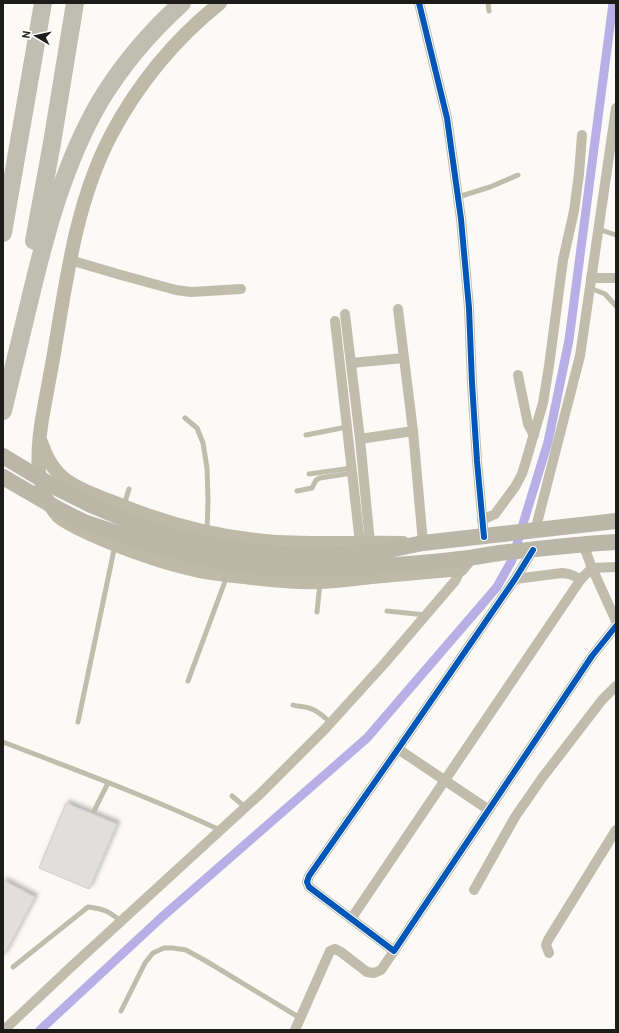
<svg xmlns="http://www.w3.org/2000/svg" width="619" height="1033" font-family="'PT Sans',sans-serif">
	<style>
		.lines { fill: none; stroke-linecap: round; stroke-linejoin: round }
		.canal { stroke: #b8afe6; stroke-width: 9 }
		.building { fill: #e0dfdd; stroke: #cecdcb; filter: url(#shadow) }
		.service { stroke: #c1bdac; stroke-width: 5 }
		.minor { stroke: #c1bdac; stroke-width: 10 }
		.secondary { stroke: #bfb9a8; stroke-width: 14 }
		.primary { stroke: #bab6a8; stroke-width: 16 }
		.motorway { stroke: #c0beb1; stroke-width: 18 }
		.primary-bridge { stroke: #bab6a8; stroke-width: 16 }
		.cycleway-casing { stroke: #fff; stroke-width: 8 }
		.cycleway { stroke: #0057b8; stroke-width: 6 }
	</style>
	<defs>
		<filter id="shadow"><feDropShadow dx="3" dy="-3" stdDeviation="2" flood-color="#0004"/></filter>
	</defs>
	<rect width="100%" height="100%" fill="#fbfaf7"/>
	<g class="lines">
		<!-- canal -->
		<polyline class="canal" points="40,1030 162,917 367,738 497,587 512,560 548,442 569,340 613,3"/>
	</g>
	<!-- building -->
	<g class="building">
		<polygon points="66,803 117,824 89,889 39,868"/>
		<polygon points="3,880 35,897 3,957"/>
	</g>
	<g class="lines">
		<!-- service -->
		<g class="service">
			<polyline points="488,3 489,11"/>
			<polyline points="458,197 490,187 518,175"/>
			<polyline points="598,229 616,235"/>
			<polyline points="590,288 605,294 616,306"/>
			<polyline points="185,418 197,428 203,443 207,468 208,501 207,531"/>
			<polyline points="306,435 347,427"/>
			<polyline points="309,474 352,468"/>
			<polyline points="297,491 312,488 316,480 320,478 352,473"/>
			<polyline points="124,505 129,489"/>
			<polyline points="387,611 426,615"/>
			<polyline points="317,612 320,583"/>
			<polyline points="188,681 227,576"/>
			<path d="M 293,705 C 299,707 304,706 309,708 C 318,710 325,718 331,723"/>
			<polyline points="78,722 115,545"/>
			<path d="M 3,742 C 76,770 149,797 220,830"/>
			<polyline points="232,796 245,807"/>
			<polyline points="94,811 108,783"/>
			<path d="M 13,967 L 88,907 C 105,909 108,911 121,921"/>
			<polyline points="121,1011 145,963 153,953 164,948 173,948 186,950 206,961 300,1018"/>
		</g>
		<!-- minor -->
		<g class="minor">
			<polyline points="419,3 447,118 461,219 469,308 472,383 477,461 484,537"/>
			<polyline points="70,260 121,275 176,290 191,292 241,289"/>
			<polyline points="591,278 616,278"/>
			<polyline points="398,309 413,431 423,543"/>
			<polyline points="345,314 360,439 370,543"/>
			<polyline points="335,321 360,543"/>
			<polyline points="351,363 404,358"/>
			<polyline points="518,375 528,424 534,435"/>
			<polyline points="360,439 413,431"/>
			<polyline points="482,520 495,514 515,487 522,474 526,461 543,403 549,366 563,260 574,211 579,174 582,135"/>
			<polyline points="535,531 580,356 616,108"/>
			<polyline points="583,544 592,568 616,621"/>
			<polyline points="533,550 515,579 398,749 309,876 307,882 309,887 394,951 592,656 616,626"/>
			<polyline points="515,579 562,573 569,574 581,579"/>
			<polyline points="398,749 489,810"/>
			<polyline points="474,890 515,817 542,778 602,700 616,686"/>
			<polyline points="351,919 581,579 592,568 616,567"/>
			<polyline points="549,953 546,945 548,940 616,830"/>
			<polyline points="4,1030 71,967 261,793 325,729 384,664 455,581 461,569"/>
			<polyline points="295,1030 330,951 335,949 341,952 367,972 374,973 381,970 394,951"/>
		</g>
		<!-- secondary -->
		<g class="secondary">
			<path d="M 220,3 C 175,39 138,84 111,135 C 75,204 66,283 53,359 C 50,375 47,391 44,408 C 40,429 37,450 39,471 C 41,488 47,504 58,516 C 69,526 97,537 111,543 C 141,555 173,566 205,572 C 218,574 231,576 244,577 C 269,580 293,583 318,582 C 336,582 354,579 372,577 C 402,574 431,572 461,569 L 471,557"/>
			<path d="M 41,442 C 45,454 50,465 59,474 C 71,487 100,497 118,504 C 164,523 213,536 264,541 C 310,545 357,542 403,543"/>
		</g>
		<!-- primary -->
		<g class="primary">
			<polyline points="131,522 180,538 221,547 248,551 274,554 327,555 379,552 423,543 616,521"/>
			<path d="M 129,537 C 171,551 214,563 258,567 C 295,570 331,569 367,567 C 398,565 429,563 460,559 C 473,558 486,555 499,553 C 538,549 577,544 616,542"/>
		</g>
		<!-- motorway -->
		<g class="motorway">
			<polyline points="3,233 43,3"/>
			<polyline points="34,241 52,143 75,3"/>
			<path d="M 3,411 C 12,374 21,337 30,299 C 46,232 64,164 99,103 C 121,66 150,32 182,3"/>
		</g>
		<!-- primary-bridge -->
		<g class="primary-bridge">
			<polyline points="3,456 51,485 93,506 131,522"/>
			<polyline points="3,477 58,509 84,522 129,537"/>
		</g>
		<!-- cycleway casing -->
		<g class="cycleway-casing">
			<g id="cycleway">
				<polyline points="419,3 447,118 461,219 469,308 472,383 477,461 484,537"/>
				<polyline points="533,550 515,579 398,749 309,876 307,882 309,887 394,951 592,656 616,626"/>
			</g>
		</g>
		<!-- cycleway -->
		<use href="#cycleway" class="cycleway"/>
	</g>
	<!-- border -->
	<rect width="619" height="1033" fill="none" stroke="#1c1c1a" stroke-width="8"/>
	<!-- north arrow -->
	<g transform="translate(36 36) rotate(279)" stroke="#ffffff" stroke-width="3" paint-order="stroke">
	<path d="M0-3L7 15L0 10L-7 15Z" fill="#1c1c1a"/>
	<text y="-6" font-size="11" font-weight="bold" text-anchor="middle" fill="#1c1c1a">N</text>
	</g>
</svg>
